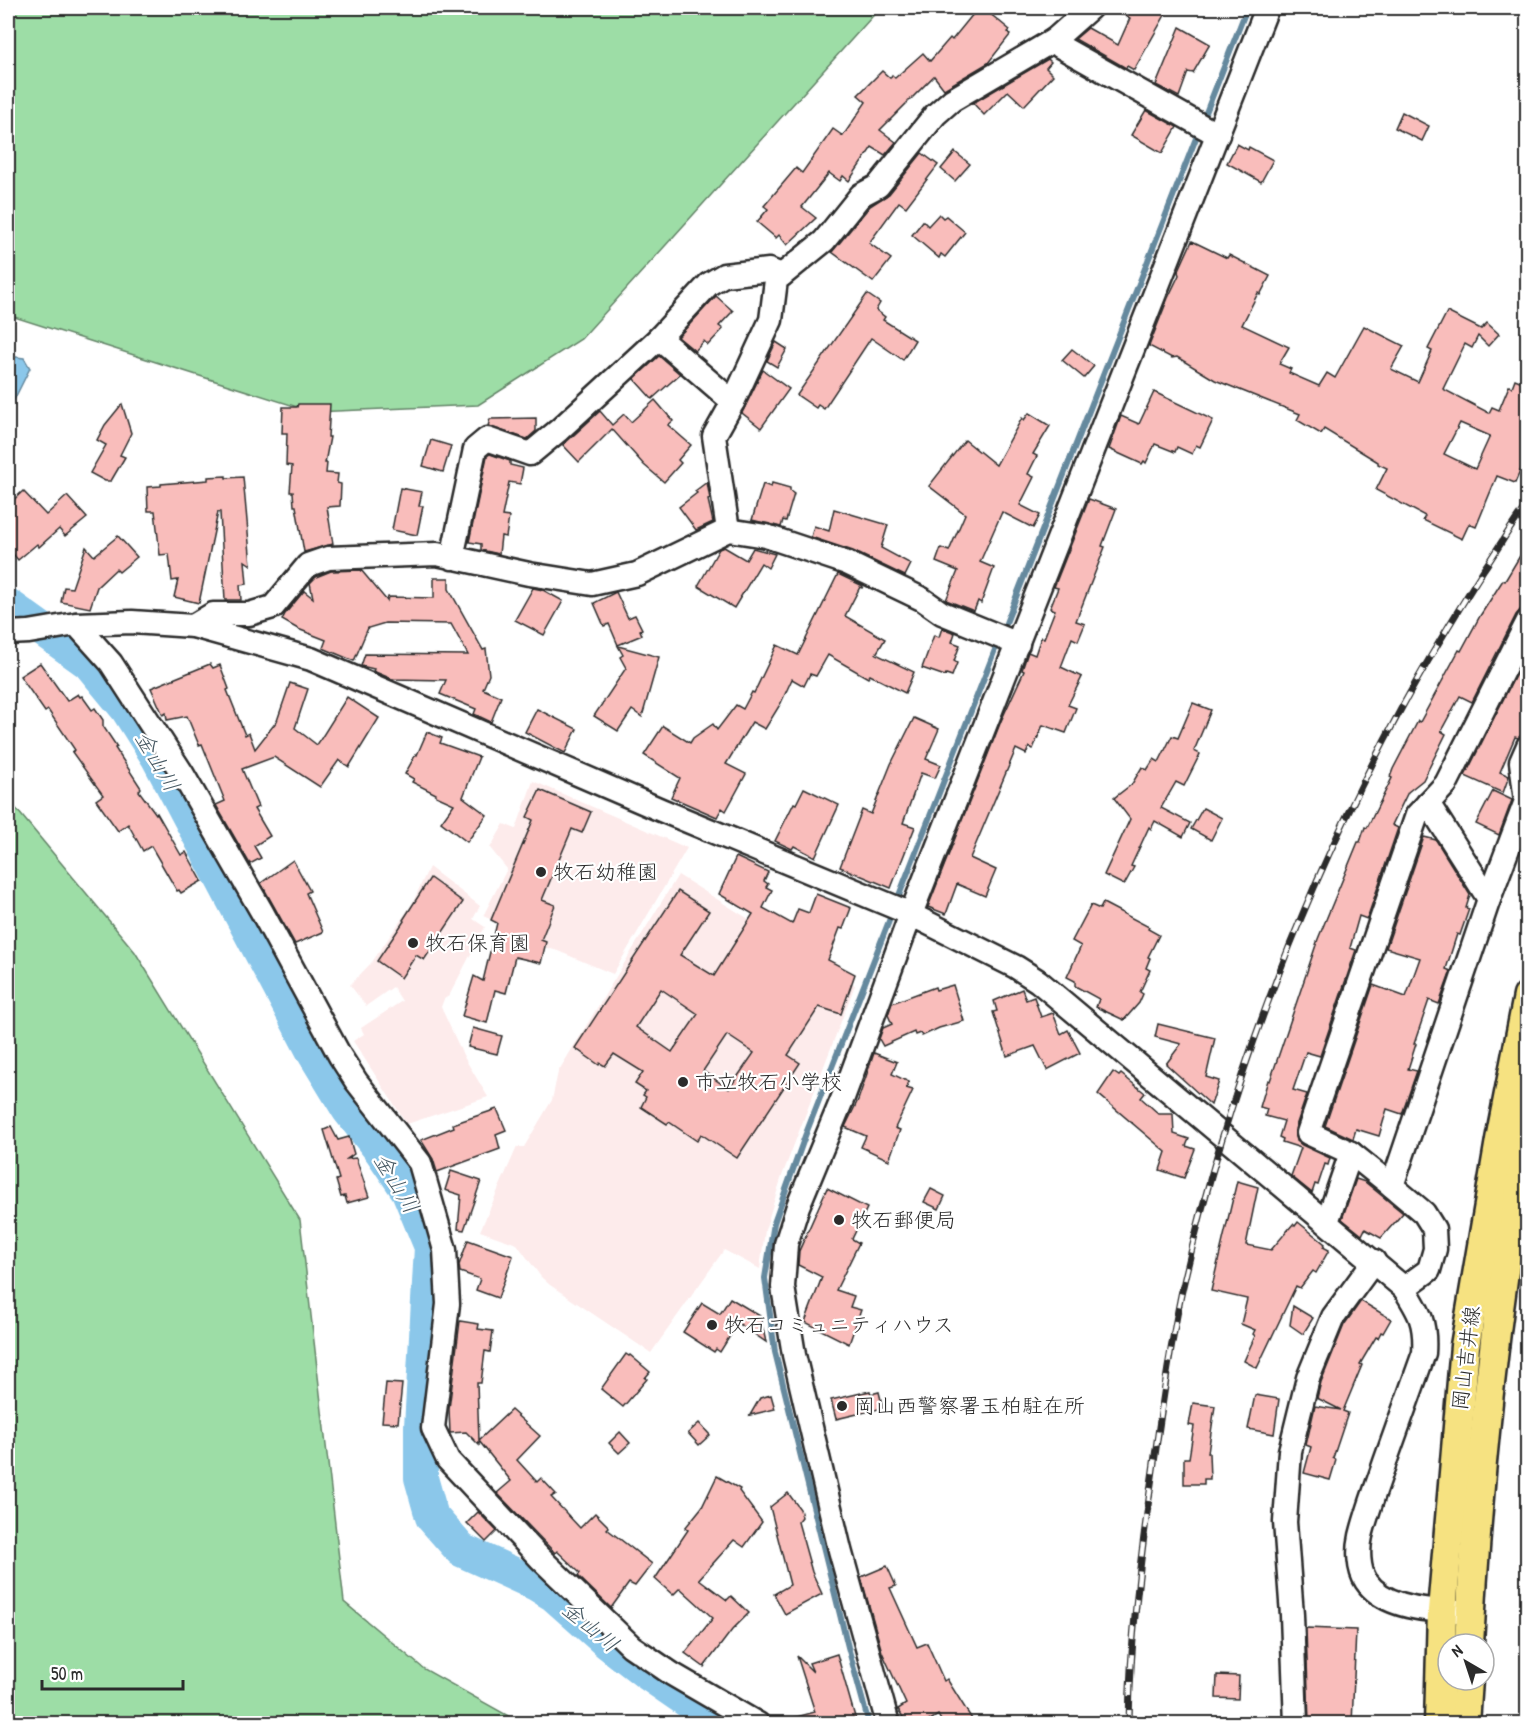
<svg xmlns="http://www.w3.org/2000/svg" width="1535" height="1731" font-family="'Patrick Hand','Klee One',sans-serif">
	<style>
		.built { fill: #fdebeb }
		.green { fill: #9ddda6; stroke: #648468; stroke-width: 1.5 }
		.water { fill: #8bc7ea; stroke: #65899e; stroke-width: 1.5 }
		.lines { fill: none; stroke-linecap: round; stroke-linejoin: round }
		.stream { stroke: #65899e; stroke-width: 6 }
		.river { stroke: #8bc7ea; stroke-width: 34 }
		.building { fill: #f9bdbb; stroke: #2b2b2b; stroke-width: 1.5; fill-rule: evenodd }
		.minor-casing { stroke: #2b2b2b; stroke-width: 27 }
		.major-casing { stroke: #2b2b2b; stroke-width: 33 }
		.minor { stroke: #fff; stroke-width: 22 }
		.major { stroke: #f6e281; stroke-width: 28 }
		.rail-casing { stroke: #2b2b2b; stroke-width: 7 }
		.rail { stroke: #fff; stroke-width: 4.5; stroke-dasharray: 14; stroke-linecap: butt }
		.poi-dot { fill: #2b2b2b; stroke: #fff; stroke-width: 2 }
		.labels { text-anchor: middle; stroke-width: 4.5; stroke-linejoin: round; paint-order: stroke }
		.poi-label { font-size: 21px; fill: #2b2b2b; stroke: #fff; text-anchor: start }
		.street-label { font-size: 21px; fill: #2b2b2b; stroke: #fff }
		.water-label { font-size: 22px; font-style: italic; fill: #485a64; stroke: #fff }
	</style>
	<rect width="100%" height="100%" fill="#fff"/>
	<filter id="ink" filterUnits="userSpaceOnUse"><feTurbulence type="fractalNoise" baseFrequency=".0167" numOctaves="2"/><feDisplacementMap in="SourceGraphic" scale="12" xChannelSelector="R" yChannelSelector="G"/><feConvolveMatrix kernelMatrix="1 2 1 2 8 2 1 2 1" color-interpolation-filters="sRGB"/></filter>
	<g filter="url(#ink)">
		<!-- built -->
		<g class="built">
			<polygon points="533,781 687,848 613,974 558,951 500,935 499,923 483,916 507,869 490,848 504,824 516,829"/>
			<polygon points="429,867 480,906 473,919 485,927 449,996 444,999 441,1007 464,1057 488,1097 407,1124 353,1041 364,1034 361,1028 402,1001 393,987 366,1006 350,985 372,962 412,904"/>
			<polygon points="678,875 855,985 782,1176 765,1230 760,1269 724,1250 651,1353 550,1285 541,1277 517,1244 480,1231 517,1147 524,1147 552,1100 558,1072"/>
		</g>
		<!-- green -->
		<g class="green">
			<polygon points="8,8 880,8 581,339 478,405 313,412 8,315"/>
			<polygon points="8,799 135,952 300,1220 344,1602 424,1669 521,1723 8,1723"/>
		</g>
		<!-- water -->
		<polygon class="water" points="8,356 24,358 30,368 8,412"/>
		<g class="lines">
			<!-- stream -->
			<g class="stream">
				<polyline points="1002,633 1247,8"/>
				<polyline points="869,1724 848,1647 775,1352 765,1278 774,1223 805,1136 998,642"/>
			</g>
			<!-- river -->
			<polyline class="river" points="8,605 89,663 127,709 158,758 315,1055 348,1109 381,1151 408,1191 431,1247 421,1427 421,1478 432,1517 461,1550 536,1584 554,1595 607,1642 647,1673 692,1704 725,1724"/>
		</g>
		<!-- building -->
		<g class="building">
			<polygon points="978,8 983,8 1010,30 1008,32 1010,35 988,63 944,89 934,76 880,130 896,142 885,155 872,147 849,181 843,176 840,181 829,173 802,207 816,218 787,245 779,235 776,238 757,222 768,209 764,206 796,168 802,173 833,129 843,136 866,102 858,95 882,71 890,78 892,75 895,78 923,53 930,61 950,38 952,40"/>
			<polygon points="1110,8 1169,8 1134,70 1127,66 1126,68 1075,39 1088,28 1118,45 1130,18"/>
			<polygon points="1180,27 1210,44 1193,73 1188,72 1179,97 1156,85"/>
			<polygon points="1048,59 1051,62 1046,68 1053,75 1024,106 1008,91 984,115 973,103"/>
			<polygon points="1146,110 1177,127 1162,153 1131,135"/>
			<polygon points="1402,112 1429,126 1422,141 1395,128"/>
			<polygon points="1237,144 1248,150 1249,147 1273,160 1261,182 1227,163"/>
			<polygon points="955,152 970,164 955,181 941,169"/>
			<polygon points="922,153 938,165 906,207 899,202 869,243 891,259 873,282 832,252 870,206 889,194"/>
			<polygon points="939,214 943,218 946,216 965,232 945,257 941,254 939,258 912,235 923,221 928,226"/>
			<path d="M 1192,241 L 1227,258 L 1229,255 L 1270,276 L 1260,295 L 1258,293 L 1242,325 L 1289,347 L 1279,364 L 1291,369 L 1289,373 L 1319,386 L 1327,373 L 1335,378 L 1364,326 L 1404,346 L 1391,369 L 1418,382 L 1432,351 L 1428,349 L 1447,312 L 1481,329 L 1487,323 L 1499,334 L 1488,346 L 1478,336 L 1472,348 L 1465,344 L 1443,389 L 1489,413 L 1492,407 L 1499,410 L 1509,386 L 1512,387 L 1515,379 L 1527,384 L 1527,455 L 1515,483 L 1497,476 L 1476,527 L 1469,524 L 1462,539 L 1423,520 L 1425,516 L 1376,490 L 1387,468 L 1378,464 L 1378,462 L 1324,429 L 1321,434 L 1297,420 L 1300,414 L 1215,380 L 1177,357 L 1172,358 L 1149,346 L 1168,298 L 1179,275 L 1178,272 ZM 1460,423 L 1490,436 L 1475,469 L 1444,454 Z"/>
			<polygon points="867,294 880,303 876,310 885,317 883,320 915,340 903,360 871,338 824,409 818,405 816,408 797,395"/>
			<polygon points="716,296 733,311 719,326 723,329 708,345 704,341 695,351 678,337"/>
			<polygon points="776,342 787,349 777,367 767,361"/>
			<polygon points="1072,349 1094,366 1084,378 1062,360"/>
			<polygon points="659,356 680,374 652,399 634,379"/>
			<polygon points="763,370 789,389 761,428 742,413"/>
			<polygon points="1154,392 1213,420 1200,447 1196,445 1192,454 1177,447 1175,452 1155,444 1146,463 1144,461 1142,464 1109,449 1121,416 1139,424"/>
			<polygon points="655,400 673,421 668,425 691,445 678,460 681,463 664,482 644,465 612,429 579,462 563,445 600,411 612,425 624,414 631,422"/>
			<polygon points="122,404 131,433 120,455 125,457 111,481 105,481 90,473 106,445 97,440 105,425"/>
			<polygon points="298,404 330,404 328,437 330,437 325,463 327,463 326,473 338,474 337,483 341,484 340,506 327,507 333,544 304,552 296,506 294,506 293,492 290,492 292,466 286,465 287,433 282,433 283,407 297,407"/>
			<polygon points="1029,413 1050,426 1033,454 1037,456 1028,474 1034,477 1020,505 1040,515 1033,528 1002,512 980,562 994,568 981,603 978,601 974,611 946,600 958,571 936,562 941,548 949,551 965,514 929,486 965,440 996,465 1022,418 1024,420"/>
			<polygon points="536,418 536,431 527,439 488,426 490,419"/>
			<polygon points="431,440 451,446 443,472 423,466"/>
			<polygon points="490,454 510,461 510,465 523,468 520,484 509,482 502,516 509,517 506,537 501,536 499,554 481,550 481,544 469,542 487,456"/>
			<polygon points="226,476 226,478 243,477 251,565 245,561 247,584 240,585 241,600 225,600 220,512 218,512 199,603 174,597 178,580 172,581 169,554 160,555 155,511 148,511 147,487 161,486 161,484 208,480 208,477"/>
			<polygon points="707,482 710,499 708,500 713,522 696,530 679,507 697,493 695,491"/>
			<polygon points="772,483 790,488 790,491 794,494 786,521 783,520 781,527 752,520 763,484 771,487"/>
			<polygon points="400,488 422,492 419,506 423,506 417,535 392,530"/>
			<polygon points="23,491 46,515 67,496 87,518 65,536 59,529 39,547 37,544 18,560 8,548 8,505"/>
			<polygon points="1089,499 1116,509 1102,546 1105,547 1076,621 1085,624 1078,641 1072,638 1061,667 1082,677 1068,705 1076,708 1066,733 1043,725 1033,749 1029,747 1026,754 1016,749 970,858 996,870 985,896 957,884 946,914 928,907 1001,721 1024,671 1022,670 1028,652 1035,655 1041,637 1044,638 1055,610 1050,608 1058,588 1054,587"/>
			<polygon points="834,509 888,525 881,548 911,564 905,576 853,551 811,537 814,526 829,531"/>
			<polygon points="118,536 137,557 119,572 116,569 97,587 90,608 61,602 64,587 72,588 86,547 94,556"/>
			<polygon points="1527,544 1527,608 1521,609 1516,615 1472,702 1460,696 1441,731 1446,734 1423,780 1408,792 1392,825 1398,828 1367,919 1359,916 1350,948 1356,950 1320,1056 1306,1052 1293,1090 1307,1094 1295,1129 1297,1141 1302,1145 1330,1158 1328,1165 1325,1164 1318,1185 1315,1184 1312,1193 1291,1176 1301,1148 1282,1142 1283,1139 1279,1137 1284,1121 1265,1116 1267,1109 1260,1107 1268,1080 1270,1081 1318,939 1358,842 1360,842 1365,827 1367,828 1392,778 1390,777 1393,769 1418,721 1420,722 1459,650 1461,651 1480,616 1503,580 1505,581"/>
			<polygon points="724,547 746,560 753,548 775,554 768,568 761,563 734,608 698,586 719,549"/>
			<polygon points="361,570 387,601 388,597 434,598 434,578 449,578 449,589 483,650 486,649 489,675 483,689 501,697 491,722 474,714 476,709 440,694 446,680 392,679 373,671 374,669 361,666 365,654 468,655 451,624 385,623 368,628 354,661 323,648 326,640 298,629 282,620 285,614 304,591 313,598 310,583 316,577 331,571"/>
			<polygon points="838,574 863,586 862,588 860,587 845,616 885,639 876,654 914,672 905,693 870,675 868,678 828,655 816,676 810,674 804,686 792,679 781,703 765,729 752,722 726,764 746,774 726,811 722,808 717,817 671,797 680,778 644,755 663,726 690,743 693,738 713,724 717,730 736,705 743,709 752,692 754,693 777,645 798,655"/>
			<polygon points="533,588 543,590 563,601 544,635 515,620"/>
			<polygon points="616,592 628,618 635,615 642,629 640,630 642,635 618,645 609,624 604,626 594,603"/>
			<polygon points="942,628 955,633 952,642 960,645 954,661 957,663 952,676 946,674 945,676 922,668 934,635 939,637"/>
			<polygon points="618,646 659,657 642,717 632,710 618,731 594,716 626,668 620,657 623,655"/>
			<polygon points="1527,652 1527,733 1518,738 1515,737 1500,772 1509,776 1503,793 1465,776"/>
			<polygon points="40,663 67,701 78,694 80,697 82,696 92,710 95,708 103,720 103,726 117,747 115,748 141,788 139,791 156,814 157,813 181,855 186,852 202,881 181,893 179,890 177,891 151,846 143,851 128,824 118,831 96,800 103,795 72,752 75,750 48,710 45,712 20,676"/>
			<polygon points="210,664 213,668 220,665 229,689 227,690 245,735 249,733 255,749 277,721 290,683 308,689 295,728 317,745 347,697 379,718 349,767 339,760 320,787 274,757 242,769 258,807 254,809 270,836 254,846 261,858 250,864 216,805 225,801 202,744 199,745 187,716 167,720 166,713 163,715 151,688"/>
			<polygon points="1193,703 1211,710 1194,751 1200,754 1184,786 1176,782 1161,808 1190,823 1183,837 1155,821 1151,829 1149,827 1131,866 1134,867 1124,885 1104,875 1130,819 1114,798 1132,784 1142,767 1147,770 1154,759 1159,762 1172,736 1178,738"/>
			<polygon points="537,709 577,729 565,753 525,732"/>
			<polygon points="914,718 939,729 926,759 941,765 935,778 921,773 903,823 915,827 891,888 840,867 862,810 871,814 891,764"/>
			<polygon points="427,732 442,738 440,743 479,757 463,797 487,815 467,842 441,822 454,804 436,796 436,794 412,782 414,779 405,774 416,754 417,755"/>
			<polygon points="804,788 839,805 815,857 794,846 792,849 775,841 794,803 796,804"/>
			<polygon points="540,790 591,812 582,833 572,829 542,900 555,905 541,940 546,942 541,963 515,957 506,993 495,990 487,1023 462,1016 474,976 483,981 497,923 491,920 533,820 527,817"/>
			<polygon points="1493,791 1512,800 1499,835 1476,824"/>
			<polygon points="1203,808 1222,818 1211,840 1191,829"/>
			<polygon points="1424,837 1436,840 1470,895 1466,908 1469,909 1460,935 1457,934 1446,969 1451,971 1439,1004 1429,1000 1414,1044 1416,1044 1408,1069 1417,1071 1402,1114 1387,1109 1379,1136 1356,1129 1353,1139 1325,1126 1373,985 1406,997 1420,958 1386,948"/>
			<path d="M 736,857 L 768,872 L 764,881 L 768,884 L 766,887 L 772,890 L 763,908 L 792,924 L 798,909 L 809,913 L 816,894 L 851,908 L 843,929 L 840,928 L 828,960 L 855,974 L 841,1014 L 819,1007 L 788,1055 L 800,1063 L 737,1158 L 701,1134 L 697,1141 L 669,1122 L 667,1124 L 641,1107 L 646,1097 L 643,1095 L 646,1091 L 635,1084 L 643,1072 L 614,1054 L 605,1066 L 600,1063 L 599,1065 L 575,1048 L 678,891 L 709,911 L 680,955 L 714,976 L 753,914 L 719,894 ZM 661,989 L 698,1014 L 672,1052 L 636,1027 ZM 727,1035 L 754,1053 L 729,1089 L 703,1071 Z"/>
			<polygon points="293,860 310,891 306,893 323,932 295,944 261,883"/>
			<polygon points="430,878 463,902 424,960 416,955 401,978 377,961 404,921 403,920"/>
			<polygon points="1103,903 1149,927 1148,929 1159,935 1148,957 1150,958 1146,968 1150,970 1140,992 1143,994 1139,1003 1124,1020 1096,1007 1099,999 1075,986 1075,981 1067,977 1081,946 1072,941 1091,905 1100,909"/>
			<polygon points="953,985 964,1021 939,1028 922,1036 920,1033 915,1035 914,1032 883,1046 879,1039 883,1028 892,1024 888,1015 892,1003 935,987 936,990"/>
			<polygon points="1022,989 1026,1000 1034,997 1041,1017 1053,1013 1061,1034 1068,1030 1080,1053 1047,1070 1035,1046 1007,1056 993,1012 997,1011 994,1001"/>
			<polygon points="1158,1024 1215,1038 1206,1077 1219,1081 1211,1105 1166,1064 1181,1044 1155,1037"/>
			<polygon points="473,1028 502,1036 497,1054 468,1047"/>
			<polygon points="874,1053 897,1062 892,1074 909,1082 906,1088 913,1090 895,1128 900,1130 889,1160 861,1147 866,1136 845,1127 858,1100"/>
			<polygon points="1113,1072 1119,1076 1121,1074 1145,1093 1141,1098 1159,1114 1173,1114 1174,1134 1189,1139 1186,1146 1195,1149 1184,1178 1160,1170 1166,1152 1098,1094"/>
			<polygon points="497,1109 506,1130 496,1134 500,1149 437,1172 433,1159 421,1140 454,1127 453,1124"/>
			<polygon points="331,1127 338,1140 349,1137 354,1154 347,1159 356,1158 369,1197 347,1203 345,1196 341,1197 336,1180 339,1179 324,1130"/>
			<polygon points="451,1171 481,1181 464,1230 458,1229 461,1195 445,1190"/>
			<polygon points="1356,1179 1365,1182 1403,1213 1381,1238 1365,1229 1362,1235 1342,1219"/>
			<polygon points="1237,1181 1258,1187 1246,1245 1271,1250 1293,1224 1295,1226 1298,1222 1325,1244 1323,1247 1329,1250 1316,1273 1313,1271 1300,1288 1296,1286 1257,1368 1244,1361 1255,1336 1253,1334 1255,1330 1241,1324 1247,1299 1211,1291"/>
			<polygon points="827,1188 867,1208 852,1239 859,1243 836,1290 854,1296 850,1307 861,1310 849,1344 805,1322 822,1277 798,1265 799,1251"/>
			<polygon points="931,1189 945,1196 939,1209 924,1202"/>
			<polygon points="468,1240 513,1256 498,1298 476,1290 480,1279 460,1272 459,1265"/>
			<polygon points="730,1298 760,1316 766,1342 738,1323 720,1352 716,1349 714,1352 683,1332 702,1303 720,1314"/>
			<polygon points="1361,1301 1391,1319 1383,1333 1381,1332 1378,1338 1376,1337 1360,1364 1362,1365 1343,1411 1348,1413 1333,1458 1336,1460 1330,1480 1304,1473 1311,1447 1306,1445 1315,1406 1341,1410 1317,1398 1321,1382 1344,1325"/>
			<polygon points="1293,1306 1313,1318 1303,1334 1290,1325"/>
			<polygon points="460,1321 479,1324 478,1329 493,1331 490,1352 485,1351 481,1383 477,1383 479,1440 511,1410 540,1436 517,1460 537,1482 541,1478 556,1494 551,1497 580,1528 595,1513 609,1527 607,1529 652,1564 635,1586 629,1583 611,1608 578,1576 580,1573 557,1551 555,1553 497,1493 511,1481 479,1441 479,1445 466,1432 450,1433 449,1409"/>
			<polygon points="626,1354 629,1356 630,1355 650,1372 645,1378 647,1379 623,1407 601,1389"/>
			<polygon points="386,1383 402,1384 398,1423 382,1422"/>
			<polygon points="870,1391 871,1394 879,1392 883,1408 836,1419 831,1400"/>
			<polygon points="771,1395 775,1409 750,1415 760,1398"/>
			<polygon points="1255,1395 1279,1399 1274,1434 1248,1429"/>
			<polygon points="1193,1403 1215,1406 1208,1453 1209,1453 1210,1479 1204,1479 1204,1484 1184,1484 1184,1458 1189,1458 1194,1426 1189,1425"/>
			<polygon points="699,1423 710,1435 699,1445 688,1433"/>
			<polygon points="620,1432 630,1443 619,1453 609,1443"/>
			<polygon points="717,1476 740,1489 739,1491 762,1522 744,1547 734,1540 699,1579 727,1600 731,1596 749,1613 732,1630 704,1667 685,1653 713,1618 680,1588 673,1595 655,1579 688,1530 685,1528 702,1507"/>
			<polygon points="788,1493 800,1509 802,1517 798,1522 812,1572 822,1594 785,1614 774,1594 790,1585 770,1507"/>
			<polygon points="478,1512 497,1531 486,1542 467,1523"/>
			<polygon points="887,1566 896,1586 890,1588 917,1647 927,1643 944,1681 947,1679 975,1724 943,1724 938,1715 924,1724 907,1724 898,1709 906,1704 882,1652 861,1577"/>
			<polygon points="1306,1628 1356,1630 1352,1724 1309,1724"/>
			<polygon points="837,1654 857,1724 789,1724 789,1719 815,1712 797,1656 813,1672 809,1663"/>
			<polygon points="1217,1675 1239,1676 1238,1699 1216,1698"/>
		</g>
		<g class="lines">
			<!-- minor casing -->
			<g class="minor-casing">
				<g id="minor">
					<polyline points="1054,40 1090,8"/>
					<polyline points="659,338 733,402"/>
					<polyline points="728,530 714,436 733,402 771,320 776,280 824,241 861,195 878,186 935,115 952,100 1054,40 1061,47 1218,135"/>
					<polyline points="452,558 475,449 487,439 530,454 559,430 659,338 709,284 724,275 769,270 782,275"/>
					<polyline points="76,624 111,663 182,773 262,912 340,1056 356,1081 420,1163 445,1250 448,1304 433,1428 448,1460 540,1558 631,1646 672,1674 758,1724"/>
					<polyline points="193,626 213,614 249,614 273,607 308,565 328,558 437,554 529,574 592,584 637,574 728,530 766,536 847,563 922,599 942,613 1018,644"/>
					<path d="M 8,633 L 29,632 L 76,624 L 132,622 L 193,626 L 311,659 L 661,810 L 904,911 L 1016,967 L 1038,981 L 1404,1288 C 1420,1313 1426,1323 1424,1353 C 1411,1389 1398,1426 1385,1462 C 1377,1486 1367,1511 1361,1536 C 1358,1549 1358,1569 1366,1581 C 1384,1608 1429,1611 1458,1611"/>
					<polyline points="1428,803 1489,899"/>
					<polyline points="1351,1153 1392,1186"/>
					<polyline points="1327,1222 1351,1153 1308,1133 1417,815 1446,784 1528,621"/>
					<polyline points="1404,1288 1429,1270 1435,1249 1434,1229 1424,1213 1392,1186 1489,899 1526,801 1521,762 1528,746"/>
					<polyline points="888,1724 840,1550 794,1355 783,1287 786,1244 798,1206 844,1095 911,914 1267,8"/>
					<polyline points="1296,1724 1292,1615 1285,1522 1290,1451 1308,1378 1333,1317 1374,1261"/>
				</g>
			</g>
			<!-- major casing -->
			<g class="major-casing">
				<g id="major">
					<path d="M 1469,1644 C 1478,1468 1497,1293 1528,1119"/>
					<polyline points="1439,1724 1442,1611 1465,1346 1500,1140 1528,996"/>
					<polyline points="1465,1724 1468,1680"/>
				</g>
			</g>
			<!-- minor -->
			<use href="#minor" class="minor"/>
			<!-- major -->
			<use href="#major" class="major"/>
			<!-- rail casing -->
			<g class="rail-casing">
				<path id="rail" d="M 1129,1724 C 1130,1638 1141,1554 1153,1470 C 1161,1411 1169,1353 1181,1295 C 1227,1090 1301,894 1401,709 C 1427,661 1455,615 1484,569 C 1499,547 1512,524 1528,503"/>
			</g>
			<!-- rail -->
			<use href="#rail" class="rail"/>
		</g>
	</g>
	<!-- markers -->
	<g class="poi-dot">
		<circle cx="541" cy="872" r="6"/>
		<circle cx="413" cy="943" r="6"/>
		<circle cx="683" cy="1082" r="6"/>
		<circle cx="839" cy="1220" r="6"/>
		<circle cx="712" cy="1325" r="6"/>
		<circle cx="842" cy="1406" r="6"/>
	</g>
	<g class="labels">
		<!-- poi labels -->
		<g class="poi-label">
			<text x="553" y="879">牧石幼稚園</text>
			<text x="425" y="950">牧石保育園</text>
			<text x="695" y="1089">市立牧石小学校</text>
			<text x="851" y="1227">牧石郵便局</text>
			<text x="724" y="1332">牧石コミュニティハウス</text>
			<text x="854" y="1413">岡山西警察署玉柏駐在所</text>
		</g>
		<!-- street labels -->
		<g class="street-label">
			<text transform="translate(1466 1358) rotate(-83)" y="7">岡山吉井線</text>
		</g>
		<!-- water labels -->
		<g class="water-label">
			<text transform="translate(158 761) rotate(60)" y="8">金山川</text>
			<text transform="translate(397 1183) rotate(59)" y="8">金山川</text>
			<text transform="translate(591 1626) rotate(40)" y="8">金山川</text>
		</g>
	</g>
	<!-- margin -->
	<rect width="1535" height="1731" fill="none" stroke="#fff" stroke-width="30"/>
	<rect x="15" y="15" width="1505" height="1701" fill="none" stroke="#2b2b2b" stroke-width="2" filter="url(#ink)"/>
	<!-- north arrow -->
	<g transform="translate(1466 1662) rotate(321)"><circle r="28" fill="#ffffff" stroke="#aaaaaa" stroke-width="1.5"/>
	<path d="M0-4.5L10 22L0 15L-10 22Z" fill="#2b2b2b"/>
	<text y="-9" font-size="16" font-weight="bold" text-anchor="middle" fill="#2b2b2b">N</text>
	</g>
	<!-- scale -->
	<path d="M42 1680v9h141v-9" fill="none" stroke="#2b2b2b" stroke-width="3"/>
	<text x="51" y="1680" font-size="18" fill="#2b2b2b" stroke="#ffffff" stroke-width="4.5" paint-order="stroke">50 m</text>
</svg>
